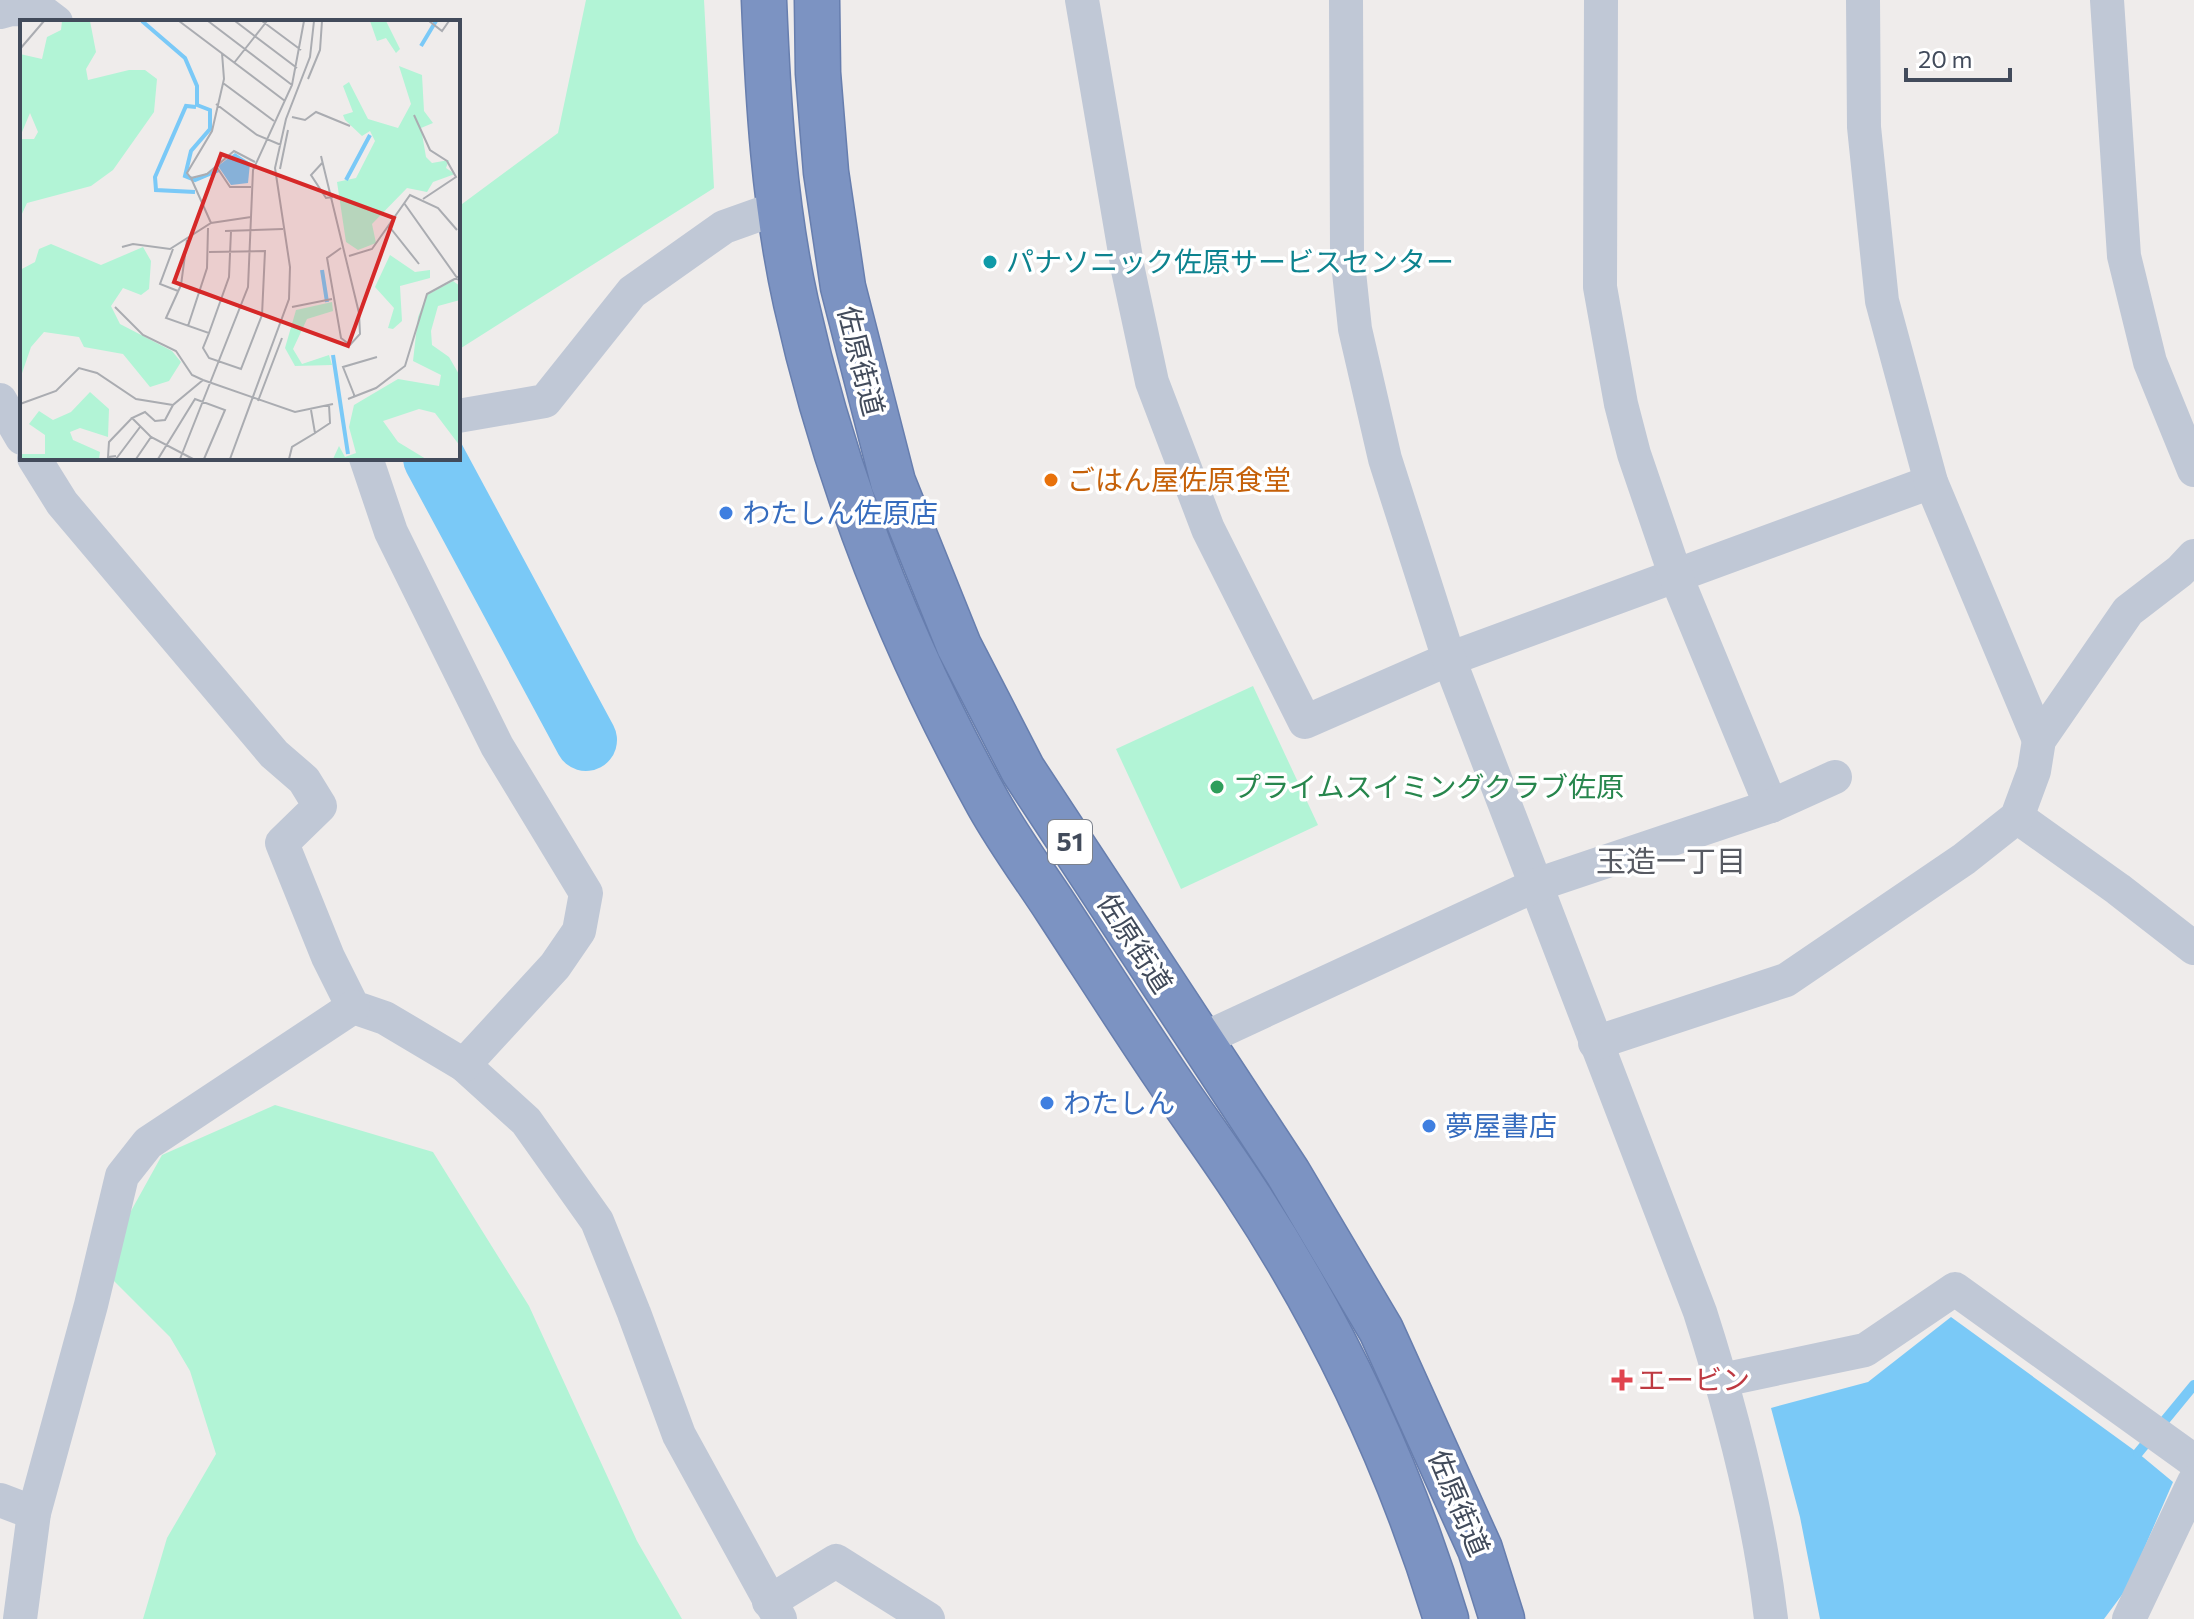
<svg xmlns="http://www.w3.org/2000/svg" width="2194" height="1619" font-family="Commissioner,'Noto Sans JP',sans-serif">
	<style>
		.green { fill: #b2f4d6 }
		.water { fill: #7ac9f7 }
		.lines { fill: none; stroke-linecap: round; stroke-linejoin: round }
		.stream { stroke: #7ac9f7; stroke-width: 10 }
		.river { stroke: #7ac9f7; stroke-width: 62 }
		.highway-casing { stroke: #677eae; stroke-width: 47 }
		.minor { stroke: #c0c8d6; stroke-width: 34 }
		.highway { stroke: #7c93c2; stroke-width: 44 }
		.culture-dot { fill: #0f9aa8; stroke: #fff; stroke-width: 3 }
		.food-dot { fill: #e8710a; stroke: #fff; stroke-width: 3 }
		.shop-dot { fill: #3f7fe0; stroke: #fff; stroke-width: 3 }
		.leisure-dot { fill: #2e9e5b; stroke: #fff; stroke-width: 3 }
		.health-dot { fill: #e0444e; stroke: #fff; stroke-width: 3 }
		.labels { text-anchor: middle; stroke-width: 7; stroke-linejoin: round; paint-order: stroke }
		.shield { fill: #fff; stroke: #7b818c; stroke-width: 2 }
		.shield-label { font-size: 26px; font-weight: bold; fill: #424b5b }
		.culture-label { font-size: 28px; fill: #0d838f; stroke: #fff; text-anchor: start }
		.street-label { font-size: 28px; fill: #424b5b; stroke: #fff }
		.food-label { font-size: 28px; fill: #c56008; stroke: #fff; text-anchor: start }
		.shop-label { font-size: 28px; fill: #366cbe; stroke: #fff; text-anchor: start }
		.leisure-label { font-size: 28px; fill: #27864d; stroke: #fff; text-anchor: start }
		.health-label { font-size: 28px; fill: #be3a42; stroke: #fff; text-anchor: start }
		.neighbourhood-label { font-size: 30px; fill: #575a62; stroke: #fff }
		.inset-river { fill: none; stroke: #7ac9f7; stroke-width: 4 }
		.inset-road { fill: none; stroke: #aaacb1; stroke-width: 2 }
		.view { fill: #d62828; fill-opacity: 0.15; stroke: #d62828; stroke-width: 4 }
		.inset-edge { fill: none; stroke: #424b5b; stroke-width: 4 }
	</style>
	<rect width="100%" height="100%" fill="#efeceb"/>
	<!-- green -->
	<g class="green">
		<polygon points="586,0 704,0 714,188 458,350 458,207 558,133"/>
		<polygon points="1253,686 1318,825 1181,889 1116,749"/>
		<polygon points="275,1105 433,1152 529,1306 637,1541 682,1619 143,1619 167,1538 216,1454 190,1371 170,1337 100,1267 162,1155"/>
	</g>
	<!-- water -->
	<polygon class="water" points="1951,1317 2138,1453 2173,1482 2127,1588 2104,1619 1820,1619 1800,1517 1771,1408 1868,1382"/>
	<g class="lines">
		<!-- stream -->
		<polyline class="stream" points="2138,1453 2194,1385"/>
		<!-- river -->
		<polyline class="river" points="434,458 586,740"/>
		<!-- highway casing -->
		<g class="highway-casing">
			<g id="highway">
				<path d="M 764,0 C 768,101 774,204 796,303 C 835,477 901,646 988,803 C 1008,839 1033,873 1056,908 C 1092,963 1127,1018 1164,1073 C 1190,1112 1219,1151 1245,1191 C 1332,1323 1400,1467 1446,1619"/>
				<polyline points="817,0 818,73 826,172 843,287 893,482 959,646 1023,770 1288,1173 1381,1330 1480,1549 1502,1619"/>
			</g>
		</g>
		<!-- minor -->
		<g class="minor">
			<polyline points="1082,0 1128,270 1152,382 1208,529 1305,722 1449,659 1931,482"/>
			<path d="M 1346,0 L 1347,253 L 1355,329 L 1385,459 L 1449,659 L 1700,1312 C 1732,1412 1759,1515 1771,1619"/>
			<polyline points="1601,0 1600,287 1621,404 1634,454 1675,574 1771,806"/>
			<polyline points="1863,0 1864,127 1882,301 1931,482 2039,740"/>
			<polyline points="2107,0 2124,256 2150,362 2194,470"/>
			<polyline points="0,12 11,9 40,10 56,22"/>
			<polyline points="0,400 22,438"/>
			<polyline points="458,416 545,401 632,292 724,227 780,207"/>
			<polyline points="34,458 62,503 274,754 304,780 320,806 282,843 328,957 353,1007 385,1018 464,1065 526,1121 597,1221 634,1313 679,1435 780,1619"/>
			<polyline points="366,458 391,532 497,746 586,893 579,931 555,966 464,1065"/>
			<polyline points="2017,817 2118,889 2194,948"/>
			<polyline points="1199,1041 1536,885 1771,806 1835,777"/>
			<polyline points="1595,1043 1786,980 1964,859 2017,817 2034,771 2039,740 2128,611 2180,571 2194,556"/>
			<polyline points="1722,1380 1865,1350 1955,1289 2194,1461"/>
			<polyline points="0,1500 34,1513"/>
			<polyline points="769,1602 836,1561 928,1619"/>
			<polyline points="20,1619 34,1513 91,1305 122,1176 148,1143 353,1007"/>
			<polyline points="2129,1619 2194,1482"/>
		</g>
		<!-- highway -->
		<use href="#highway" class="highway"/>
	</g>
	<!-- markers -->
	<circle class="culture-dot" cx="990" cy="262" r="8"/>
	<circle class="food-dot" cx="1051" cy="480" r="8"/>
	<g class="shop-dot">
		<circle cx="726" cy="513" r="8"/>
		<circle cx="1047" cy="1103" r="8"/>
		<circle cx="1429" cy="1126" r="8"/>
	</g>
	<circle class="leisure-dot" cx="1217" cy="787" r="8"/>
	<path class="health-dot" d="M1618 1368h8v8h8v8h-8v8h-8v-8h-8v-8h8z"/>
	<g class="labels">
		<!-- shield labels -->
		<rect class="shield" x="1048" y="820" width="44" height="44" rx="6"/>
		<g class="shield-label">
			<text x="1070" y="851">51</text>
		</g>
		<!-- culture labels -->
		<g class="culture-label">
			<text x="1006" y="272">パナソニック佐原サービスセンター</text>
		</g>
		<!-- street labels -->
		<g class="street-label">
			<text transform="translate(861 361) rotate(76)" y="10">佐原街道</text>
			<text transform="translate(1135 943) rotate(57)" y="10">佐原街道</text>
			<text transform="translate(1459 1503) rotate(67)" y="10">佐原街道</text>
		</g>
		<!-- food labels -->
		<g class="food-label">
			<text x="1067" y="490">ごはん屋佐原食堂</text>
		</g>
		<!-- shop labels -->
		<g class="shop-label">
			<text x="742" y="523">わたしん佐原店</text>
			<text x="1063" y="1113">わたしん</text>
			<text x="1445" y="1136">夢屋書店</text>
		</g>
		<!-- leisure labels -->
		<g class="leisure-label">
			<text x="1233" y="797">プライムスイミングクラブ佐原</text>
		</g>
		<!-- health labels -->
		<g class="health-label">
			<text x="1638" y="1390">エービン</text>
		</g>
		<!-- neighbourhood labels -->
		<g class="neighbourhood-label">
			<text x="1671" y="872">玉造一丁目</text>
		</g>
	</g>
	<!-- overview -->
	<g transform="translate(20 20)">
		<rect width="440" height="440" fill="#efeceb"/>
		<path d="M 42,1 L 70,1 L 76,32 L 66,49 L 68,60 L 109,50 L 125,50 L 137,59 L 134,92 L 93,150 L 71,166 L 7,183 L 0,198 L 0,119 L 14,119 L 18,112 L 10,93 L 0,117 L 0,34 L 22,39 L 27,17 L 41,10 ZM 350,1 L 366,1 L 380,29 L 376,33 L 366,18 L 357,21 ZM 379,46 L 402,55 L 404,91 L 413,103 L 401,108 L 406,137 L 412,143 L 429,140 L 426,148 L 435,154 L 413,162 L 407,172 L 387,168 L 352,204 L 356,223 L 338,230 L 326,222 L 317,162 L 336,158 L 355,121 L 350,111 L 342,116 L 325,100 L 323,95 L 333,92 L 323,66 L 329,62 L 348,99 L 378,108 L 391,84 ZM 31,224 L 81,245 L 123,227 L 131,241 L 129,269 L 121,275 L 103,268 L 91,286 L 100,304 L 152,331 L 161,342 L 149,361 L 130,367 L 103,334 L 64,327 L 59,317 L 24,312 L 11,327 L 0,359 L 0,250 L 15,242 L 19,229 ZM 370,235 L 395,252 L 410,250 L 410,258 L 380,266 L 382,301 L 373,309 L 368,308 L 374,288 L 355,267 ZM 433,261 L 440,266 L 440,280 L 418,286 L 411,311 L 412,325 L 429,337 L 440,356 L 440,426 L 415,393 L 399,389 L 363,401 L 378,422 L 406,439 L 313,439 L 319,426 L 325,437 L 336,433 L 329,407 L 334,385 L 378,359 L 419,366 L 421,355 L 393,341 L 398,297 L 407,275 ZM 312,282 L 313,291 L 287,299 L 273,329 L 282,344 L 309,335 L 312,345 L 275,346 L 265,328 L 276,290 ZM 70,372 L 89,389 L 88,417 L 60,408 L 50,412 L 53,420 L 80,432 L 79,439 L 0,439 L 0,434 L 25,434 L 25,415 L 9,404 L 19,391 L 33,400 L 51,392 Z" fill="#b2f4d6"/>
		<path d="M 215,133 L 230,143 L 228,163 L 211,165 L 198,146 Z" fill="#7ac9f7"/>
		<path class="inset-river" d="M 122,1 L 165,38 L 177,66 L 177,85 L 190,90 L 190,109 L 171,131 L 165,156 L 175,160 L 199,150M 401,26 L 416,1M 326,160 L 350,115M 175,172 L 136,170 L 135,157 L 166,86 L 176,87M 302,250 L 307,282M 313,335 L 328,434"/>
		<path class="inset-road" d="M 159,1 L 265,81M 188,1 L 272,65M 215,1 L 277,48M 242,1 L 281,30M 409,1 L 422,11 L 429,1M 0,29 L 24,1M 202,33 L 204,59 L 192,111 L 167,153 L 171,158 L 187,154 L 214,131 L 235,142M 214,43 L 247,1M 288,59 L 300,30 L 302,1M 203,63 L 254,101M 196,84 L 237,115 L 261,125M 394,95 L 410,130 L 427,141 L 436,157 L 403,179M 272,97 L 285,100 L 296,92 L 330,106M 301,136 L 339,293 L 340,314 L 330,325 L 321,318 L 307,238 L 321,228M 303,142 L 291,155 L 306,178 L 313,177M 196,146 L 210,167 L 231,167M 260,149 L 268,110M 171,158 L 191,203M 384,183 L 440,262M 368,205 L 399,244M 205,211 L 263,209M 167,220 L 161,265 L 242,295M 102,227 L 113,224 L 150,229 L 191,203 L 231,197M 153,229 L 140,264 L 158,271M 329,236 L 352,229 L 390,175 L 418,188 L 437,210M 161,265 L 146,298 L 189,313 L 183,328 L 189,338 L 221,349 L 242,295 L 245,231 L 189,232M 95,287 L 123,315 L 156,331 L 172,355 L 183,360 L 275,392 L 313,384M 272,287 L 312,279M 168,306 L 187,248 L 188,208M 189,313 L 209,257 L 211,211M 335,377 L 323,347 L 357,337M 328,379 L 356,368 L 385,346 L 407,274 L 440,256M 238,381 L 262,318M 0,384 L 36,371 L 59,348 L 77,353 L 116,379 L 153,385M 295,413 L 310,403 L 309,385M 96,436 L 88,437 L 89,422 L 112,398M 96,439 L 120,407M 116,439 L 131,417M 138,439 L 175,379 L 205,390 L 184,439M 160,439 L 228,267 L 233,150 L 272,65 L 284,1M 173,439 L 131,417 L 112,398 L 125,392 L 135,401 L 145,400 L 153,385 L 183,360M 210,439 L 269,279 L 270,247 L 255,148 L 266,99 L 290,37 L 294,1M 269,439 L 272,427 L 295,413 L 291,390"/>
		<path class="view" d="M 201,134 L 374,198 L 328,326 L 154,262 Z"/>
		<rect width="440" height="440" class="inset-edge"/>
	</g>
	<!-- scale -->
	<path d="M1906 68v12h104v-12" fill="none" stroke="#424b5b" stroke-width="4"/>
	<text x="1918" y="68" font-size="24" fill="#424b5b" stroke="#ffffff" stroke-width="6" paint-order="stroke">20 m</text>
</svg>
